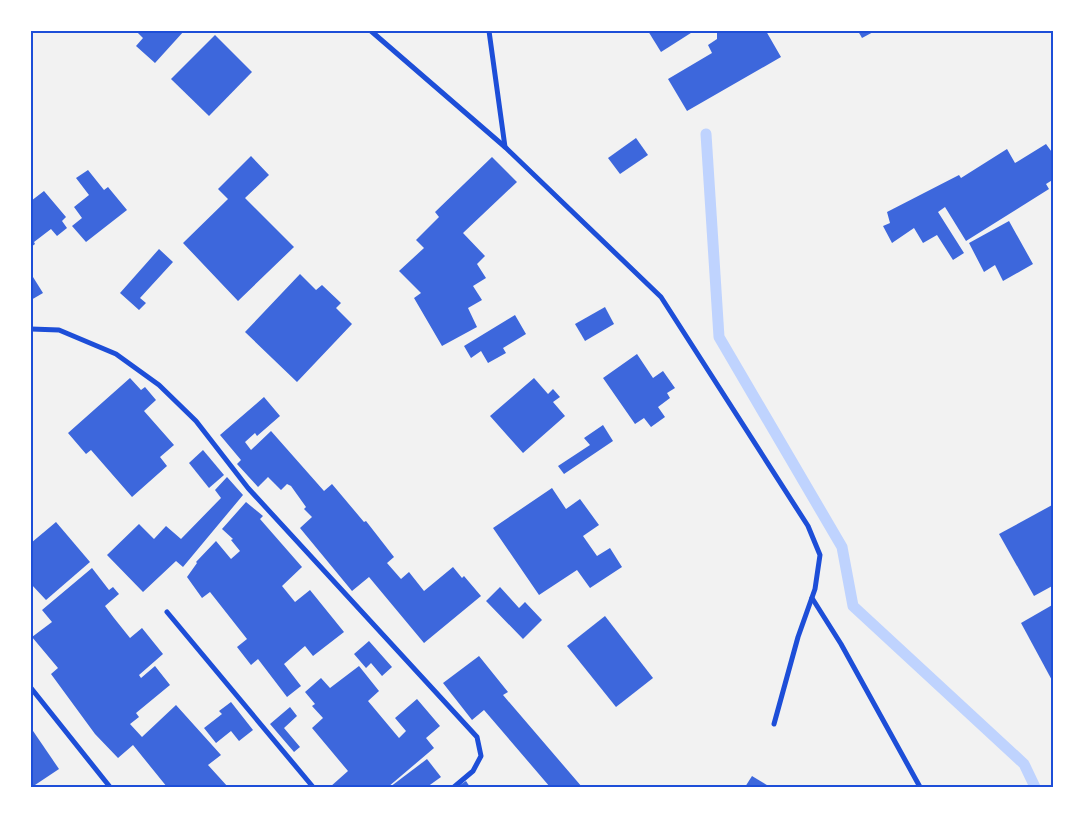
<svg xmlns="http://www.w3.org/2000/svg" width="1085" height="818" font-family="Manrope,sans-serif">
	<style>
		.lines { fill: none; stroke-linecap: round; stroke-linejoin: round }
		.stream { stroke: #bfd3fe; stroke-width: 11 }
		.building { fill: #3d67dc }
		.minor { stroke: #1d4ed8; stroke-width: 5 }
		.neatline { fill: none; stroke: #1d4ed8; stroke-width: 2 }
	</style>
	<rect width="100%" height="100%" fill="#f2f2f2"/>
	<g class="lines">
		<!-- stream -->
		<polyline class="stream" points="706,134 719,337 842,547 853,606 1024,764 1035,787"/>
	</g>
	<!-- building -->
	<g class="building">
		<polygon points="136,31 184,31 155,63 136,46 143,38"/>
		<polygon points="648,31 694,31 661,52"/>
		<polygon points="717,31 766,31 781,57 687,111 668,79 712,53 708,45 717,39"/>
		<polygon points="858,31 875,31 862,38"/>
		<polygon points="215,35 252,72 209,116 171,79"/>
		<polygon points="636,138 648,155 620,174 608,158"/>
		<polygon points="1046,144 1054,155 1054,179 1046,184 1049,189 966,241 945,207 938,212 964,253 953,260 937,235 923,243 914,228 892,243 883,226 890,223 887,212 959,175 961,178 1007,149 1015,163"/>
		<polygon points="251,156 269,175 245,198 294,247 238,301 183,243 228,199 218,189"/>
		<polygon points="492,157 517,182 463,233 485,256 477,264 486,278 473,286 482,300 468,308 477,327 442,346 414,298 421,293 399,271 424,248 416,240 439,217 435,212"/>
		<polygon points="88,170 104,190 108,187 127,210 86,242 72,226 82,218 74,207 89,195 76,178"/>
		<polygon points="44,191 66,217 62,221 67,228 57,236 51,229 34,242 35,244 31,247 31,201"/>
		<polygon points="1009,221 1033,264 1003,281 995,265 984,272 969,243"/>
		<polygon points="159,249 173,262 140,298 146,303 139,310 120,293"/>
		<polygon points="300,274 316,290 322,285 341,303 336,308 352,324 297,382 245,332"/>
		<polygon points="33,277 43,293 31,300 31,278"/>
		<polygon points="605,307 614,324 585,341 575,324"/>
		<polygon points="515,315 526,334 503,348 506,353 488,363 481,351 471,358 464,346"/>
		<polygon points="637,354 653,378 663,371 675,388 667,393 670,398 658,407 665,417 651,427 644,418 635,424 603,378"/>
		<polygon points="130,378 141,390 145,387 156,400 144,411 174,445 160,457 167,466 132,497 91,450 86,454 68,433"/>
		<polygon points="534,378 548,394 553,389 560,397 553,402 565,416 523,453 490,416"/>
		<polygon points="264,397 280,416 257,436 255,433 245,442 251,450 271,431 324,491 332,484 364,522 366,521 394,557 387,563 401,579 409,572 424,591 453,567 462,578 464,576 481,596 424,643 369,577 352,591 300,528 312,517 304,509 306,507 291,486 287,484 281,490 268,477 258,487 237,464 241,460 220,435"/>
		<polygon points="603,425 613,441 564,474 558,466 590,445 584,438"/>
		<polygon points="203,450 224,475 209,488 189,463"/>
		<polygon points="227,477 243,495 183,567 176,561 143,592 107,555 139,524 154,539 166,526 181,539 221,498 215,490"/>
		<polygon points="552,488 566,509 580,499 599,525 583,536 597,556 610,548 622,567 590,588 577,570 539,595 493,528"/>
		<polygon points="246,502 263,516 260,519 302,567 282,586 295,602 310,590 344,632 313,656 305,646 284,664 301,686 287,697 258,659 251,665 237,647 247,639 210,592 202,598 187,577 197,563 196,562 216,541 231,559 240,551 231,540 233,539 222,529"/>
		<polygon points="1054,504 1054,585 1034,596 999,534"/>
		<polygon points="56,522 90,562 46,600 31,584 31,543"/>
		<polygon points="92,568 109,590 113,587 119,594 105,606 114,618 130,638 142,628 163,654 139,675 141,678 155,666 170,685 136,713 139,717 130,724 142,737 176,705 221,755 208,765 228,787 167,787 133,745 118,758 95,734 51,674 58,668 32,637 52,622 42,610"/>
		<polygon points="500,587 519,608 525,602 542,620 523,639 486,601"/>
		<polygon points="1054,604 1054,684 1021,623"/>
		<polygon points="605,616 653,678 616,707 567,646"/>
		<polygon points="369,641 392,667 382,676 371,663 366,668 354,654"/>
		<polygon points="479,656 508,692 503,695 582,787 550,787 484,710 472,720 443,683"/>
		<polygon points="359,666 379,691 368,701 399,738 406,731 395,718 417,699 440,726 426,738 434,748 388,787 330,787 348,771 312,728 323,718 312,706 315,704 305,692 321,678 330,688"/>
		<polygon points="231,702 253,730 239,741 231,731 216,743 204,728 222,714 219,711"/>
		<polygon points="290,707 297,716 284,728 300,747 294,752 270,724"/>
		<polygon points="31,728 59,769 32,787 31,787"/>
		<polygon points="427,759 441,777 427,787 390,787"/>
		<polygon points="752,776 770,787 745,787"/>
		<polygon points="466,781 470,787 457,787"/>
	</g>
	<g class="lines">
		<!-- minor -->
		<g class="minor">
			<polyline points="371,31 505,147 661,297 808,526 820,555 815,589 798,637 774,724"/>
			<polyline points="489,31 505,147"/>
			<polyline points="31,329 59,330 116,354 159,385 196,421 248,488 477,737 481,756 473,771 454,787"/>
			<polyline points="812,598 841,644 920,787"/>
			<polyline points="167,612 313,787"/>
			<polyline points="31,688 110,787"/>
		</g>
	</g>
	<!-- border -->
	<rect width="1085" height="818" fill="none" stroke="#ffffff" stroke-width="65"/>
	<rect x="32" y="32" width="1020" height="754" class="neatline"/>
</svg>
